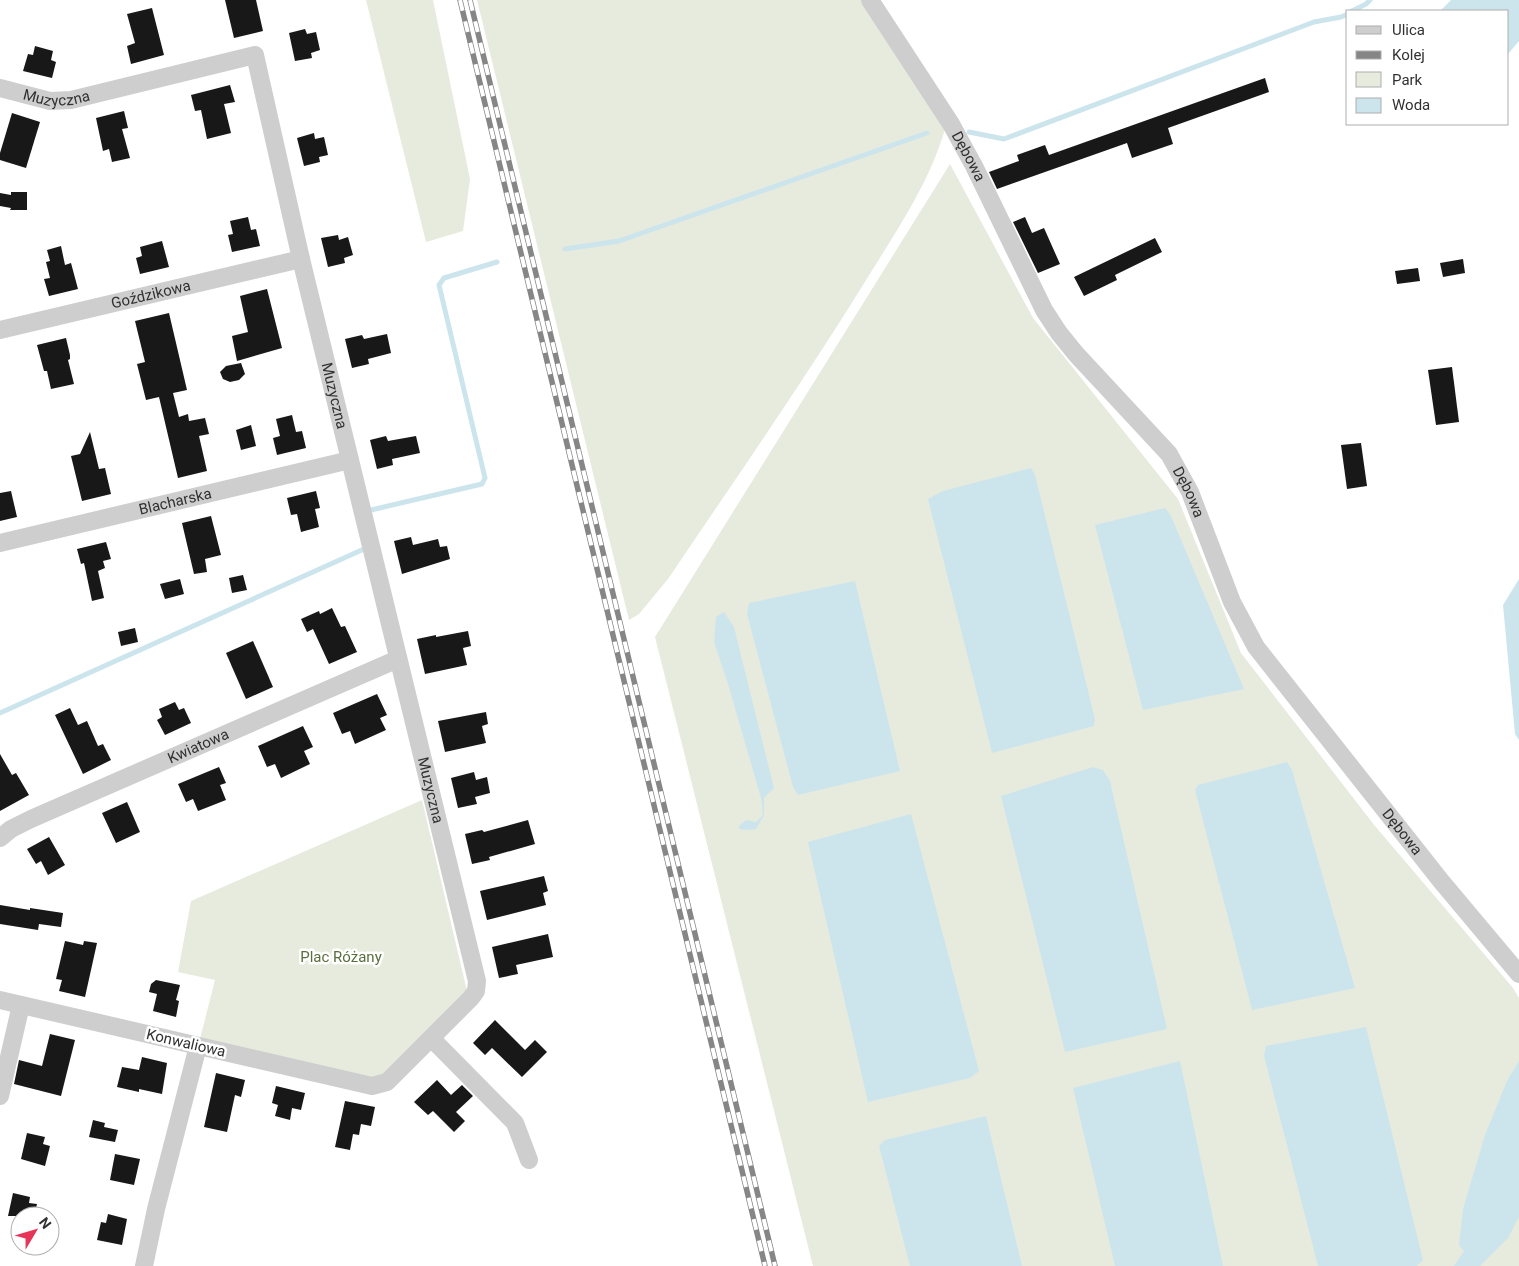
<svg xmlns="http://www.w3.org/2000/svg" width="1519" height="1266" font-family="Roboto,sans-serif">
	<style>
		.green { fill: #e6ebdd }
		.water { fill: #cce5ed }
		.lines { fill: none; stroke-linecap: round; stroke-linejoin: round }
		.stream { stroke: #cce5ed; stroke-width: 5 }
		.building { fill: #181818 }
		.street { stroke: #cecece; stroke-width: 18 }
		.rail-casing { stroke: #868686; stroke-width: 5.5 }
		.rail { stroke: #fff; stroke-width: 4; stroke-dasharray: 11; stroke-linecap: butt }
		.labels { text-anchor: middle; stroke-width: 5; stroke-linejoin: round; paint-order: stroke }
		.street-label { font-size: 15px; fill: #313131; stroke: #fff }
		.park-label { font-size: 15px; fill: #5a6e3d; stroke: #fff }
	</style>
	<rect width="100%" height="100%" fill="#fff"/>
	<!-- green -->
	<g class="green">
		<polygon points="366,0 433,0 470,179 463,231 426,242"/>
		<path d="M 477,0 L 862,0 L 945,129 C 929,185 893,236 863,285 C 801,385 734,481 668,579 L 639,614 L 629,620 Z"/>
		<polygon points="950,164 1033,318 1178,499 1241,653 1375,826 1513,988 1519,998 1519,1266 813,1266 655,637"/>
		<polygon points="422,800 467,991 381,1076 369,1078 200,1039 215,980 178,972 191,901"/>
	</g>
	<!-- water -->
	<g class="water">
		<polygon points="1451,0 1519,0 1519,41 1508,54 1508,11 1440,11"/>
		<polygon points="1031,468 1035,475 1095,719 1094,726 992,753 928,499 943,491"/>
		<polygon points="1165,508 1171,516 1244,689 1143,710 1095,525"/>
		<polygon points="1519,579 1519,740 1515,734 1503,605"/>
		<polygon points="855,581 900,771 798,795 793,787 747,614 749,603"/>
		<polygon points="724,612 734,627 774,788 764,798 764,815 756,829 750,830 739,829 739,826 746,820 756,822 763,815 761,798 728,684 714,642 716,617"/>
		<polygon points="1287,762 1292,770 1355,988 1252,1010 1195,790 1198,785"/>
		<polygon points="1093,767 1103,770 1110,781 1167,1029 1065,1052 1001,796"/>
		<polygon points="911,814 979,1071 970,1078 868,1102 808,842"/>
		<polygon points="1366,1027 1423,1260 1417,1266 1318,1266 1264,1056 1266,1046"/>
		<polygon points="1180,1061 1223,1266 1115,1266 1073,1088"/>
		<polygon points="1519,1061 1519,1217 1508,1238 1480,1266 1454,1266 1464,1251 1459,1245 1463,1209 1485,1135 1507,1081"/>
		<polygon points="986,1116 1022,1266 910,1266 879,1146 885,1140"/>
	</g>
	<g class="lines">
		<!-- stream -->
		<g class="stream">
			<polyline points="1352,11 1366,4 1370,0"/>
			<polyline points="969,132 1004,139 1314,22 1341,17 1348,14"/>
			<polyline points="565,249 619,241 927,133"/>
			<polyline points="371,510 482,484 485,478 439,285 444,278 497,262"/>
			<polyline points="0,713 364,549"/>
		</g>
	</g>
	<!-- building -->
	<g class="building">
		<polygon points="225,0 256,0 263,31 234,38"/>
		<polygon points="152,8 164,55 131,64 127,46 135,43 127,14"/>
		<polygon points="305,29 307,34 316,32 320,50 311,53 312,58 295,61 289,33"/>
		<polygon points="35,46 53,51 51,60 56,62 52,78 23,71 28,54 33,55"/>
		<polygon points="1265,78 1269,92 1168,128 1173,144 1132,158 1127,143 997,189 989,172 1019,161 1017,155 1045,145 1049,155"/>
		<polygon points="230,85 235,102 224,104 231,133 207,139 201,110 195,111 191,95"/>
		<polygon points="124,111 128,128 122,129 130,158 112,162 109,149 103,151 96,118"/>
		<polygon points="12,113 40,122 26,168 0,160 0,153"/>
		<polygon points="314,133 315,139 324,137 328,155 319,157 320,162 304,166 297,138"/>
		<polygon points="11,192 27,192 27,210 10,210 11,208 0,206 0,193 11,195"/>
		<polygon points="248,217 251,230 256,229 260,246 232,252 228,235 233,234 230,221"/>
		<polygon points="1025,217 1032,233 1044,228 1060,264 1038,273 1013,222"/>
		<polygon points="338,235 339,240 348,237 353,255 344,258 345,263 328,267 321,238"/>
		<polygon points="1155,238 1162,252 1115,275 1117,280 1084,296 1074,277"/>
		<polygon points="162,241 169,267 140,274 136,258 142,256 140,247"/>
		<polygon points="61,246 65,265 71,263 78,289 49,296 44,279 50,278 46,262 50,261 47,250"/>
		<polygon points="1463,259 1465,273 1443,277 1440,263"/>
		<polygon points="1418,268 1420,281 1397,284 1395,271"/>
		<polygon points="267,289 282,348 237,361 232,336 248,332 240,296"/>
		<polygon points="169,313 187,390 173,393 179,417 188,414 189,421 205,418 209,434 199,436 207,471 178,478 159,397 146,400 137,364 145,362 135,321"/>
		<polygon points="387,334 391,353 368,359 369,364 352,368 345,339 362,335 364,339"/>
		<polygon points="66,338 70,355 70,359 68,360 74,384 51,389 47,371 44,371 37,345"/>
		<polygon points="241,363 245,374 239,380 230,382 223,379 220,372 226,366"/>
		<polygon points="1452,367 1459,422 1436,425 1428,370"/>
		<polygon points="292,415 296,432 302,431 306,448 277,455 273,438 280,436 276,419"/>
		<polygon points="251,425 256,446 241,450 236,430"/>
		<polygon points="90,432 99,469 105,468 111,494 82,501 71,456 80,454"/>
		<polygon points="386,436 388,441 416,436 420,453 392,459 393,465 377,469 370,440"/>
		<polygon points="1361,443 1367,486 1347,489 1341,445"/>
		<polygon points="11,491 17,517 0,521 0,493"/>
		<polygon points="316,491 320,508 315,509 319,527 301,532 297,514 291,515 287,498"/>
		<polygon points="211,516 221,555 205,559 207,572 194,574 182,523"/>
		<polygon points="411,537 413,545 438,539 440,547 447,546 450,559 402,574 394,541"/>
		<polygon points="106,542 111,559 103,561 105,568 98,571 104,598 92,601 84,563 81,564 77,549"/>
		<polygon points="243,575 247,590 232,593 229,578"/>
		<polygon points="180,579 184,594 165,599 160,584"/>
		<polygon points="332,608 341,627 345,626 357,652 329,664 313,629 307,632 301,619 319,611 320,614"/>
		<polygon points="135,628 138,642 121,646 118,632"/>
		<polygon points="468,631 471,646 463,648 467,665 425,674 417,639 436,635 436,637"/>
		<polygon points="253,641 273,687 246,699 226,653"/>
		<polygon points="377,694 387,715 380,718 386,730 355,744 350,731 342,734 333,713"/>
		<polygon points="175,702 179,710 184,708 191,723 165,735 157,720 162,717 159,709"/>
		<polygon points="70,708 78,725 87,721 98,746 103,744 111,760 83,774 55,715"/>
		<polygon points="486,712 488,724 482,726 486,743 445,752 438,721"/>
		<polygon points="303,726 313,747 304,751 310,764 281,778 275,764 267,767 258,746"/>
		<polygon points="0,754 12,775 16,773 29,795 0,811"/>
		<polygon points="219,767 226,783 220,785 226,800 198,811 193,799 186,802 178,784"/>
		<polygon points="474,772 476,780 487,777 490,793 475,797 477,804 458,808 451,778"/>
		<polygon points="127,802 140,832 116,843 102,813"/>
		<polygon points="528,820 535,844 489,857 490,860 472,864 465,834 482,830 484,832"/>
		<polygon points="49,837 65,865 48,875 41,861 36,864 27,849"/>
		<polygon points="544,876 548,891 543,893 546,905 487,920 480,891"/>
		<polygon points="0,905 30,910 30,908 63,913 61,927 39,924 38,930 0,924"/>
		<polygon points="548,934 553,957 516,965 518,974 499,978 492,947"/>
		<polygon points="65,941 83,945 84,941 97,943 85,997 59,991 62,980 56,979"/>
		<polygon points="156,980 180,985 176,1000 179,1001 176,1017 153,1011 157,994 149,992 151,984"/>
		<polygon points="495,1020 525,1050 535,1040 547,1052 522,1077 492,1048 485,1055 473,1043"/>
		<polygon points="50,1034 75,1040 61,1096 14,1084 19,1060 42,1066"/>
		<polygon points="142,1057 167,1063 162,1094 139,1089 139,1092 117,1087 122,1067 139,1070"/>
		<polygon points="216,1073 245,1080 241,1097 235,1095 227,1132 204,1127"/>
		<polygon points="437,1080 451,1095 462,1085 473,1096 456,1112 465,1121 454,1132 433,1111 428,1115 414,1102"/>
		<polygon points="276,1086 305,1093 301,1110 292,1108 290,1120 275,1116 278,1105 272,1103"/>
		<polygon points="345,1101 375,1107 371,1126 361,1124 359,1135 353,1134 350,1150 335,1147"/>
		<polygon points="93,1120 105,1123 104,1127 118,1130 115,1142 89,1137"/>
		<polygon points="27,1133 45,1137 43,1144 50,1146 45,1166 21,1159"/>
		<polygon points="115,1154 140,1159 134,1185 110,1180"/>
		<polygon points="13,1193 30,1197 29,1203 37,1204 34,1216 8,1216"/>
		<polygon points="108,1214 127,1219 122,1245 97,1240 101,1222 106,1223"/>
	</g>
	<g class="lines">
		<!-- street -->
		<g class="street">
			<path id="s1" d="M 870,0 L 951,124 L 974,166 L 1044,310 L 1059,333 L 1076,354 L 1169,454 L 1190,492 L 1232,602 L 1256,647 L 1441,881 L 1519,974"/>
			<path id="s2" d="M 0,88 L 50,101 L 71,100 L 255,55 L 301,259 L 477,981 L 476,991 L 471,998 L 387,1082 L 372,1086 L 0,1000"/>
			<path id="s3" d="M 0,330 L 301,259"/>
			<path id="s4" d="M 0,543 L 350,460"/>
			<path id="s5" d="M 0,838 L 11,829 L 31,819 L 398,659"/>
			<polyline points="432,1039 515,1123 529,1160"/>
			<polyline points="0,1096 21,1005"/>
			<polyline points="144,1266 156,1209 198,1046"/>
		</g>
		<!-- rail casing -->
		<g class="rail-casing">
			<g id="rail">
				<polyline points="460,0 765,1266"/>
				<polyline points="470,0 775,1266"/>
			</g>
		</g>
		<!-- rail -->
		<use href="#rail" class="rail"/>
	</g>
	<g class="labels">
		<!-- street labels -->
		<g class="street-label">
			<text dy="5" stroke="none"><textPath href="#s2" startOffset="58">Muzyczna</textPath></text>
			<text dy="5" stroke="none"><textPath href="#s1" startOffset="185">Dębowa</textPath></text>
			<text dy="5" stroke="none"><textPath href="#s3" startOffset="155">Goździkowa</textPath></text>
			<text dy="5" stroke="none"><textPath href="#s2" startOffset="612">Muzyczna</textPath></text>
			<text dy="5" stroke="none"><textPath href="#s1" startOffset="590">Dębowa</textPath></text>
			<text dy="5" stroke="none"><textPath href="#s4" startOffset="180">Blacharska</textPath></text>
			<text dy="5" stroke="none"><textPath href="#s5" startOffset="219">Kwiatowa</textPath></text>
			<text dy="5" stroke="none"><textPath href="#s2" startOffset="1018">Muzyczna</textPath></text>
			<text dy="5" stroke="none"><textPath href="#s1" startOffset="995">Dębowa</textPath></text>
			<text transform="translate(186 1043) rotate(13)" y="5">Konwaliowa</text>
		</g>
		<!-- park labels -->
		<g class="park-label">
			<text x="341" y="962">Plac Różany</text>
		</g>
	</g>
	<!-- legend -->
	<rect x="1346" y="10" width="162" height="115" fill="#ffffff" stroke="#adadad"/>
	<rect x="1356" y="26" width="25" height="8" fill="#cecece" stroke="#adadad"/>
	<text x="1392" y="35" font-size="15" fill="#313131">Ulica</text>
	<rect x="1356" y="51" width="25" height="8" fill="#868686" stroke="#adadad"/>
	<text x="1392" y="60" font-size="15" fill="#313131">Kolej</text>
	<rect x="1356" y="72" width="25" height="15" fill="#e6ebdd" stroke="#adadad"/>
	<text x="1392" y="85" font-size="15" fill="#313131">Park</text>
	<rect x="1356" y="98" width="25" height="15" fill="#cce5ed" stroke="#adadad"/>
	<text x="1392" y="110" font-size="15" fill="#313131">Woda</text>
	<!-- north arrow -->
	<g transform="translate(35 1231) rotate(52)"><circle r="24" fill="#ffffff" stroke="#adadad"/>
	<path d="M0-4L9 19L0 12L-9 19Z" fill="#e73459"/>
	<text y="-8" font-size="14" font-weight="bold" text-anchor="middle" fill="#313131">N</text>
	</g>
</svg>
